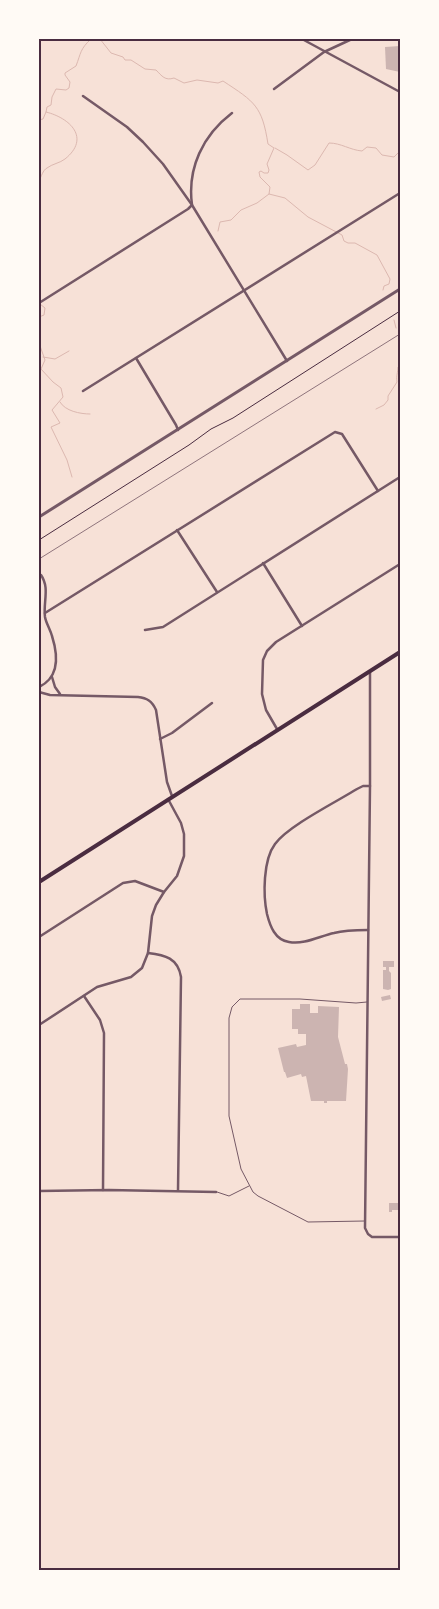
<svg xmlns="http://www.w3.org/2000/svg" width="439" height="1609" font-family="Inter,sans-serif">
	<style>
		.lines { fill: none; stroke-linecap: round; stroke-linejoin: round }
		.stream { stroke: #dcb8b0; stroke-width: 1 }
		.building { fill: #ccb4b1 }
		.path { stroke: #4a2c40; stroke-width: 1 }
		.service { stroke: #755966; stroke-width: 1 }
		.minor { stroke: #755966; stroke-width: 2.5 }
		.tertiary { stroke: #755966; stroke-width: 3 }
		.secondary { stroke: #4a2c40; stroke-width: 4 }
		.rail { stroke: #8f747c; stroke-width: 1 }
		.neatline { fill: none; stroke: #4a2c40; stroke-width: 2 }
	</style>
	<rect width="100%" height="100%" fill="#f7e1d7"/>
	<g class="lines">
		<!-- stream -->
		<g class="stream">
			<path d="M 100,39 L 111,53 L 123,57 L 125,60 L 131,60 L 145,69 L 156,70 C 162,76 165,81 174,78 L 184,83 L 197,80 L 218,83 L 223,81 C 255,102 262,106 268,144 L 274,148 L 267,164 L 269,170 L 268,173 L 264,173 L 261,171 L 259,172 L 260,177 L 270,187 L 269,194 L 285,198 L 308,217 L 342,235 L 344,241 L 348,243 L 355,243 L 377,255 L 390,279 L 389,284 L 384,286 L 383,290"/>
			<polyline points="39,120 43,119 46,112"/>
			<path d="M 275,148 L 287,155 L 308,170 L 315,165 L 329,143 C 341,143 350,150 362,151 L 367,147 L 376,148 L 382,155 L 394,157 L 400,151"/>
			<path d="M 39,181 C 41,177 43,170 47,168 C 52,164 60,163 65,159 C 91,138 70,118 46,112 L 47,107 L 51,105 L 52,97 L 56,89 L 66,90 L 69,88 L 70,82 L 65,75 L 65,73 L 76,66 C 81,53 80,49 91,39"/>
			<polyline points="218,231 220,222 231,220 241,210 257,203 269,194"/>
			<polyline points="39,317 44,315 45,308 40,304"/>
			<polyline points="394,320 396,328"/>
			<polyline points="39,343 45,360 41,369 53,382 61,388 63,397 52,410 60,423 51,427 67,460 72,477"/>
			<polyline points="43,357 55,359 69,351"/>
			<path d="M 60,402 C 65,411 80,414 90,414"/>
			<path d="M 376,409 L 384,405 L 388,400 L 388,396 L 397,382 C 396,375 398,373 398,367 L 400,365"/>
		</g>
	</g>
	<!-- building -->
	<g class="building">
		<polygon points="400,46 400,72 386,69 385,47"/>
		<polygon points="383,961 394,961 394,967 389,967 389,971 391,973 391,989 388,990 383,989 383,970 386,970 386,967 383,967"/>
		<polygon points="390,995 391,999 382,1001 381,997"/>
		<polygon points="300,1004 310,1004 310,1013 318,1013 318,1006 339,1007 338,1037 345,1064 347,1064 348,1069 346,1101 327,1101 327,1103 324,1103 324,1101 311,1101 306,1076 302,1077 301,1074 287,1078 285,1072 284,1072 278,1048 296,1044 297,1047 306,1045 306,1034 298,1034 298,1029 292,1029 292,1009 300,1009"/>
		<polygon points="389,1203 400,1203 400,1210 392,1210 392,1212 389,1212"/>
	</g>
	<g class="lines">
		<!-- path -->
		<polyline class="path" points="39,540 189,445 211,429 233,418 400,311"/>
		<!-- service -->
		<g class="service">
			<polyline points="217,1192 229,1196 249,1186"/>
			<polyline points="365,1221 308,1222 258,1196 253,1192 241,1169 229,1116 229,1018 232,1007 240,999 300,999 356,1003 367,1002"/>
		</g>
		<!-- minor -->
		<g class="minor">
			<polyline points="302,39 400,92"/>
			<polyline points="274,89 324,52 352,39"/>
			<polyline points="83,96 127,127 143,142 163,164 192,205 287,361"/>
			<path d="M 39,303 L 188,209 L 192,205 C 187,168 203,135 232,113"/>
			<polyline points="136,358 176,425 178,430"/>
			<polyline points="83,391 400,193"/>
			<polyline points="177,530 217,592"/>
			<polyline points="263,563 302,626"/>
			<polyline points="45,613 335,432 342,434 378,491"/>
			<polyline points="145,630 163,627 400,477"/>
			<polyline points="370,672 370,786 365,1228 368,1234 372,1237 400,1237"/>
			<polyline points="52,677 55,687 60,694"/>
			<path d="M 39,687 C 60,677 58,655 52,636 C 50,629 46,623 45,617 C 43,602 50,588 41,575"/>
			<path d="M 39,692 L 50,695 L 138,697 C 147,698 152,701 156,710 L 167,782 L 172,796"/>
			<polyline points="277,729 266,710 262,694 263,660 267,651 276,642 400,564"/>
			<polyline points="160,739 172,733 212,703"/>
			<path d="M 368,930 C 356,930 345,930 334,933 C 320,936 304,945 289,942 C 275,940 270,926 267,914 C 263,895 263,860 275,844 C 288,826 336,802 357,789 L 363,786 L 370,786"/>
			<polyline points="39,937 123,883 135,881 164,892"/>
			<path d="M 148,953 C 165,955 178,958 181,977 L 178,1190"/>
			<polyline points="84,996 100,1020 104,1033 103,1190"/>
			<polyline points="39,1025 97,987 131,977 142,968 148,953 152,916 156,905 164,892 177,876 184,856 184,834 181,823 168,799"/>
			<polyline points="39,1191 109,1190 216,1192"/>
		</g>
		<!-- tertiary -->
		<polyline class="tertiary" points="39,517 400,289"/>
		<!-- secondary -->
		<polyline class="secondary" points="39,882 400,652"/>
		<!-- rail -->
		<polyline class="rail" points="39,559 400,334"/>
	</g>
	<!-- border -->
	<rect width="439" height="1609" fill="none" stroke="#fffaf5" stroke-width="80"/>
	<rect x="40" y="40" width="359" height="1529" class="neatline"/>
</svg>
